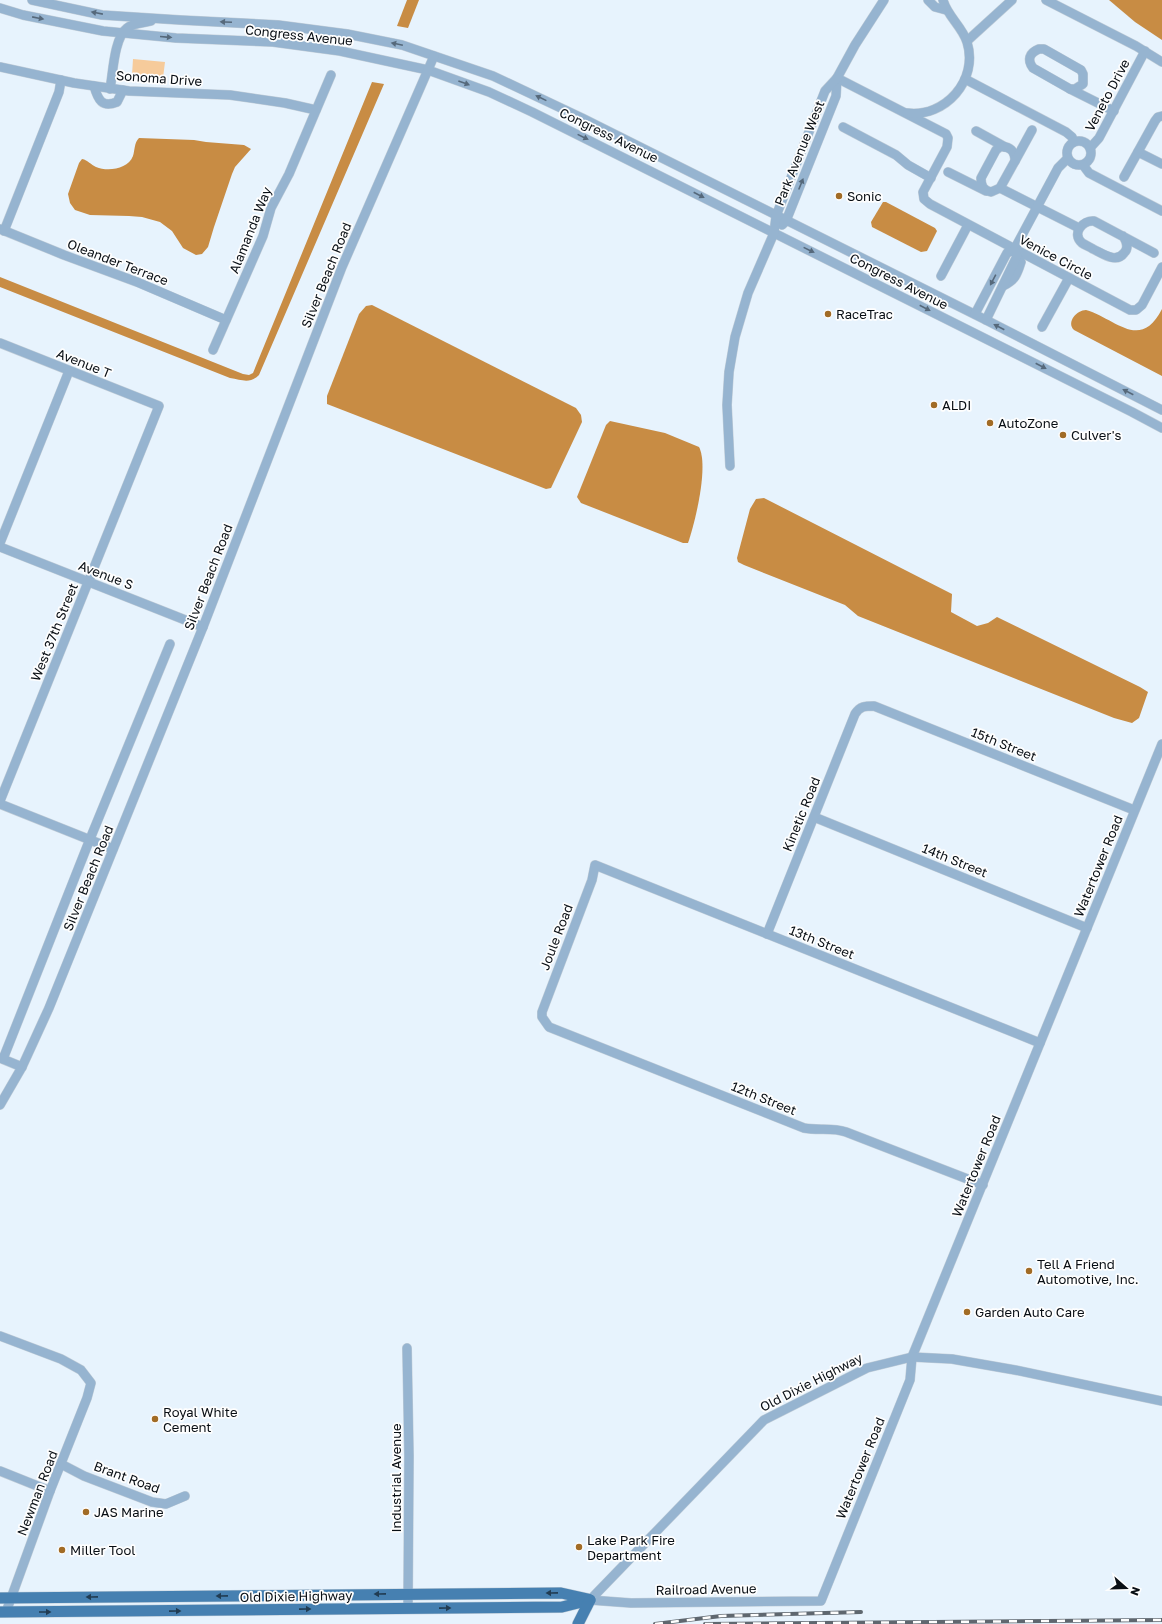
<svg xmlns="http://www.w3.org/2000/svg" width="1162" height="1624" font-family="'Golos Text',sans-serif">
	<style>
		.green { fill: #f6cb9b }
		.water { fill: #c88c44 }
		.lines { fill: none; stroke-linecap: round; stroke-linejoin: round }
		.minor-casing { stroke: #c3ced8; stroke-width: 10 }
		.major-casing { stroke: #c3ced8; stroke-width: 12 }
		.minor { stroke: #96b4d0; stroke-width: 9 }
		.major { stroke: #4680b1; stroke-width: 11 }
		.rail-casing { stroke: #5f676f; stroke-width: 4 }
		.rail { stroke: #fefefe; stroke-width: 2.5; stroke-dasharray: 8; stroke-linecap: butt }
		.oneway { fill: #56697b }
		.oneway2 { fill: #213c53 }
		.poi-dot { fill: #a16b25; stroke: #fefefe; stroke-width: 1.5 }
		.labels { text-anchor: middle; stroke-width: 3.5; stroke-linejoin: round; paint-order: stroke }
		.street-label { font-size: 13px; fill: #080e14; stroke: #fefefe }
		.poi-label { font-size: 13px; fill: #080e14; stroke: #fefefe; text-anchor: start }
	</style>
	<rect width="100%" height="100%" fill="#e7f3fd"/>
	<!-- green -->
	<polygon class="green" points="133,59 165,62 163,78 132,75"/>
	<!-- water -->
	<g class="water">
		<polygon points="407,0 419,0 408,28 397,26"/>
		<polygon points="1109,0 1162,0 1162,40 1135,22"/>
		<path d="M 372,82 L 384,84 L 259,375 C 250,384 242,380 230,378 L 0,287 L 0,277 L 243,374 L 249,375 L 253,373 Z"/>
		<path d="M 139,138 L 194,140 L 206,142 L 244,145 L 251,149 L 235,167 L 232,174 L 214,227 L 208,247 L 202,254 L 196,255 L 183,248 L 172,231 L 160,222 L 142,217 L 129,216 L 90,215 L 75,210 L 70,203 L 68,194 L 79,163 L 82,159 C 88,160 91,165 96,167 C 108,172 128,169 133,156 C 135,150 134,143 139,138 Z"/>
		<polygon points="883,202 886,202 935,228 937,231 927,251 921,252 872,227 871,222"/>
		<polygon points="372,305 576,408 581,415 582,422 551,488 546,489 327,404 327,396 359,314 366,306"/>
		<path d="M 1162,309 L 1162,376 L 1074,330 C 1066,322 1077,310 1086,310 C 1115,318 1140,352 1162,309 Z"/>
		<path d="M 610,421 L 665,433 L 699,447 C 709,466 695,523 688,543 L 683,543 L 581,503 L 577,497 L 606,425 Z"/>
		<polygon points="764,498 952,594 951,612 977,626 988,623 997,617 1140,687 1148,692 1139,718 1132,723 1114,718 858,616 845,605 744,565 738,562 737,558 750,509 756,499"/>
	</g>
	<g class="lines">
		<!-- minor casing -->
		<g class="minor-casing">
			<g id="minor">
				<polyline points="32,0 102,15 180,20 278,25 347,34 402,45 493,76 582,118 986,320 1162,410"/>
				<polyline points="928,0 935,7 946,10"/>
				<polyline points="1046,0 1136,46 1162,62"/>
				<polyline points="0,8 23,15 103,31 176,38 273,42 340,51 428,70 489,92 532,112 1132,412 1162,428"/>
				<polyline points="967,41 1012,0"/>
				<path d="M 1039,49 L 1044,49 L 1081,70 L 1083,74 L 1083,84 L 1075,89 L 1070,89 L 1033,68 C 1027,60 1029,53 1039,49 Z"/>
				<polyline points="0,67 74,83 129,91 230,95 285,103 316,110"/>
				<polyline points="837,78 946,134 948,138 947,147 923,192 924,199 930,204 1130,310 1136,310 1142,305 1162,267"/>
				<polyline points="965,79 1066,132 1072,137 1074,142"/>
				<path d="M 94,86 C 98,100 102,108 117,102 L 123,90"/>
				<path d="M 110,89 C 113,73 114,38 127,28 C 133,23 144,23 151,21"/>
				<polyline points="1070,89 1114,111"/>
				<path d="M 907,113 C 945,118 979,80 967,42 C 962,26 947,16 943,0"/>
				<polyline points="843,127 896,155 908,165 931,178"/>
				<polyline points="976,131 1005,147"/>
				<circle cx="1079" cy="153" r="12"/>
				<path d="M 1000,147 C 1010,146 1015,151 1015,161 L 1000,188 L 991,192 C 983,190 981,186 981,178 L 996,150 Z"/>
				<polyline points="1090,148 1099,138 1145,51"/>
				<polyline points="1138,152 1162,164"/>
				<polyline points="1015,161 1032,130"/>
				<polyline points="1083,165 1089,173 1162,211"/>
				<polyline points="948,172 986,191"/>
				<polyline points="1124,177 1155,121 1158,117 1162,116"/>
				<polyline points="1000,188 1079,228"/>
				<polyline points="782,225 786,221 836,96 837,78"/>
				<polyline points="0,229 64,255 137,282 226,320"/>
				<polyline points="4,231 59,92 61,80"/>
				<path d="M 1123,236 C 1127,242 1129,248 1124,253 C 1116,264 1102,253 1093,249 C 1090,247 1085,245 1082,243 C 1071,233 1083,220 1094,221 L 1154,253"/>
				<polyline points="941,276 968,225"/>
				<path d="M 1003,286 C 1015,280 1017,275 1021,262 L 1017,256"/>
				<polyline points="975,314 1007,253 1014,250 1058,168 1068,158"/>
				<polyline points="986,320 1017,256 1014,250"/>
				<polyline points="1042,327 1069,278"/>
				<polyline points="0,343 159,406 0,801"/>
				<polyline points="213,350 263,236 271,208 289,174 331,75"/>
				<polyline points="730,466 727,405 729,372 735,337 748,293 774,233 776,216 825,91 837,78 855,45 884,0"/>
				<polyline points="0,543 69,371"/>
				<polyline points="0,547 203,627"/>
				<polyline points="0,804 113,849"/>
				<polyline points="814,817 1087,928"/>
				<path d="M 767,934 L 855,714 C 860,706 865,706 874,706 L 1134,810"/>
				<polyline points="0,1058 22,1067"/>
				<polyline points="3,1059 90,839 170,644"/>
				<polyline points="0,1105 22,1067 49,1008 203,627 342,267 434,56"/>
				<path d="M 983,1185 L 846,1132 C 832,1127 818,1131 804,1128 L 549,1027 L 542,1017 L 542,1012 L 592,880 L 595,865 L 1040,1043"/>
				<polyline points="0,1336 61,1359 81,1370 91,1383 87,1398 50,1491 6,1612"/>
				<polyline points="407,1348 409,1456 408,1608"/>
				<polyline points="61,1464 84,1476 152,1502 166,1504 185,1496"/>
				<polyline points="0,1471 50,1491"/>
				<polyline points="590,1600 631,1603 821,1601 910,1380 912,1357 1162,744"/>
				<polyline points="590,1600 764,1420 867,1368 912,1357 952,1359 1015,1370 1162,1401"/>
			</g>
		</g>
		<!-- major casing -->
		<g class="major-casing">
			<g id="major">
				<polyline points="0,1598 561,1593 588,1599"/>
				<polyline points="0,1612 562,1607 590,1600"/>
				<polyline points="578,1624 590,1600"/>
			</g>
		</g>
		<!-- minor -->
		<use href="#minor" class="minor"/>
		<!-- major -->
		<use href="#major" class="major"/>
		<!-- rail casing -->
		<g class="rail-casing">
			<g id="rail">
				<polyline points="655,1624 721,1616 861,1612"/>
				<polyline points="705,1624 1162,1620"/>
			</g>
		</g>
		<!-- rail -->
		<use href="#rail" class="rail"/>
	</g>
	<!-- one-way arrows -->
	<defs><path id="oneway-solid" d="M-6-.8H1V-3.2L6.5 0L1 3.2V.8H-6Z"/></defs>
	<g class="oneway">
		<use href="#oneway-solid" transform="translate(97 13) rotate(-169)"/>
		<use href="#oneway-solid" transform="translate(38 18) rotate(11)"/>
		<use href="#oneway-solid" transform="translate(226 22) rotate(-177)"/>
		<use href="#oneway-solid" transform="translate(166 37) rotate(5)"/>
		<use href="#oneway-solid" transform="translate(397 44) rotate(-168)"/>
		<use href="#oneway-solid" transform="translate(464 83) rotate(20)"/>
		<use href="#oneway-solid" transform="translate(541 98) rotate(-154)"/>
		<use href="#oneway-solid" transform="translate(583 137) rotate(26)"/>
		<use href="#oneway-solid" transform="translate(801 184) rotate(-68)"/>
		<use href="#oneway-solid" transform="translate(699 195) rotate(27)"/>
		<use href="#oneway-solid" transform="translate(809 250) rotate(26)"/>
		<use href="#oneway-solid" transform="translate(993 280) rotate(118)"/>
		<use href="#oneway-solid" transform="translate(925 308) rotate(27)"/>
		<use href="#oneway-solid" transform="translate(999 327) rotate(-153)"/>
		<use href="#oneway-solid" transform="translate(1041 366) rotate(27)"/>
		<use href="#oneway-solid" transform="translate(1128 392) rotate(-153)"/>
	</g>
	<g class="oneway2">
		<use href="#oneway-solid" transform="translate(552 1593) rotate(179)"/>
		<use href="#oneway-solid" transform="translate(380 1594) rotate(179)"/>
		<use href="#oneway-solid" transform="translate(222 1596) rotate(179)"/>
		<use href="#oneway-solid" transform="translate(92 1597) rotate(179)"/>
		<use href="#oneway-solid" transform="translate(445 1608) rotate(-1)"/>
		<use href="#oneway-solid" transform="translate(305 1609) rotate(-1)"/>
		<use href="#oneway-solid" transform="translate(175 1611) rotate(-1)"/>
		<use href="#oneway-solid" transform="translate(45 1612)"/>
	</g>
	<!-- markers -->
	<g class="poi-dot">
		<circle cx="839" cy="196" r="4"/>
		<circle cx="828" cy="314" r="4"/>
		<circle cx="934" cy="405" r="4"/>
		<circle cx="990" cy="423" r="4"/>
		<circle cx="1063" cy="435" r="4"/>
		<circle cx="1029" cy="1271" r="4"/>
		<circle cx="967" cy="1312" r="4"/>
		<circle cx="155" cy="1419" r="4"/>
		<circle cx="86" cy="1512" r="4"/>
		<circle cx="579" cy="1547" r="4"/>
		<circle cx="62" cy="1550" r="4"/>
	</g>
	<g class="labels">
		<!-- street labels -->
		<g class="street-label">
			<text transform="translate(299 35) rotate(6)" y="5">Congress Avenue</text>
			<text transform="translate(159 78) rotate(4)" y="5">Sonoma Drive</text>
			<text transform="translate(1107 95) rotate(-62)" y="5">Veneto Drive</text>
			<text transform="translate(609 135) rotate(26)" y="5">Congress Avenue</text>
			<text transform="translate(799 153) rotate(-68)" y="5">Park Avenue West</text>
			<text transform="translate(250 230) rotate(-68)" y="5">Alamanda Way</text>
			<text transform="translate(1056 257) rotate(28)" y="5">Venice Circle</text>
			<text transform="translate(118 262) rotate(21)" y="5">Oleander Terrace</text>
			<text transform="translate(326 275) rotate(-68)" y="5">Silver Beach Road</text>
			<text transform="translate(899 281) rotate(27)" y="5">Congress Avenue</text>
			<text transform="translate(84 363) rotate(22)" y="5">Avenue T</text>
			<text transform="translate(106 575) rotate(21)" y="5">Avenue S</text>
			<text transform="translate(208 577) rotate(-69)" y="5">Silver Beach Road</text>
			<text transform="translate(54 632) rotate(-68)" y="5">West 37th Street</text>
			<text transform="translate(1004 744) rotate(22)" y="5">15th Street</text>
			<text transform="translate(801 814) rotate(-68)" y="5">Kinetic Road</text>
			<text transform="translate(955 860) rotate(22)" y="5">14th Street</text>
			<text transform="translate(1098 866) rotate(-68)" y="5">Watertower Road</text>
			<text transform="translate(88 878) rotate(-68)" y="5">Silver Beach Road</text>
			<text transform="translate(556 937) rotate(-69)" y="5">Joule Road</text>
			<text transform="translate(822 942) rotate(22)" y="5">13th Street</text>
			<text transform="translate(764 1098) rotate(22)" y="5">12th Street</text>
			<text transform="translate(976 1166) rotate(-68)" y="5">Watertower Road</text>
			<text transform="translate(811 1382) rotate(-27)" y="5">Old Dixie Highway</text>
			<text transform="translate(860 1468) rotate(-68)" y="5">Watertower Road</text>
			<text transform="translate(127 1477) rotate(20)" y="5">Brant Road</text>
			<text transform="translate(396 1478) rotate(-90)" y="5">Industrial Avenue</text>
			<text transform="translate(37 1493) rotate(-69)" y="5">Newman Road</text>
			<text transform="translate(706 1589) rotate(-1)" y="5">Railroad Avenue</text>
			<text transform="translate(296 1596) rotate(-1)" y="5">Old Dixie Highway</text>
		</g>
		<!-- poi labels -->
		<g class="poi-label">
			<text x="847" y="201">Sonic</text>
			<text x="836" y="319">RaceTrac</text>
			<text x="942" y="410">ALDI</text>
			<text x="998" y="428">AutoZone</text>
			<text x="1071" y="440">Culver's</text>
			<text x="1037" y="1269">Tell A Friend<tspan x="1037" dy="15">Automotive, Inc.</tspan></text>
			<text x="975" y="1317">Garden Auto Care</text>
			<text x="163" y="1417">Royal White<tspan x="163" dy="15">Cement</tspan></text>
			<text x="94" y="1517">JAS Marine</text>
			<text x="587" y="1545">Lake Park Fire<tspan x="587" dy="15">Department</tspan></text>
			<text x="70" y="1555">Miller Tool</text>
		</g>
	</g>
	<!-- north arrow -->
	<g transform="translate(1126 1588) rotate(110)" stroke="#fefefe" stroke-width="3" paint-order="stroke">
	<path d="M0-3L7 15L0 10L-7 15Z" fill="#080e14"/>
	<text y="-6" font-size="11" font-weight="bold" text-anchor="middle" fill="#080e14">N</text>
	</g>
</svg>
